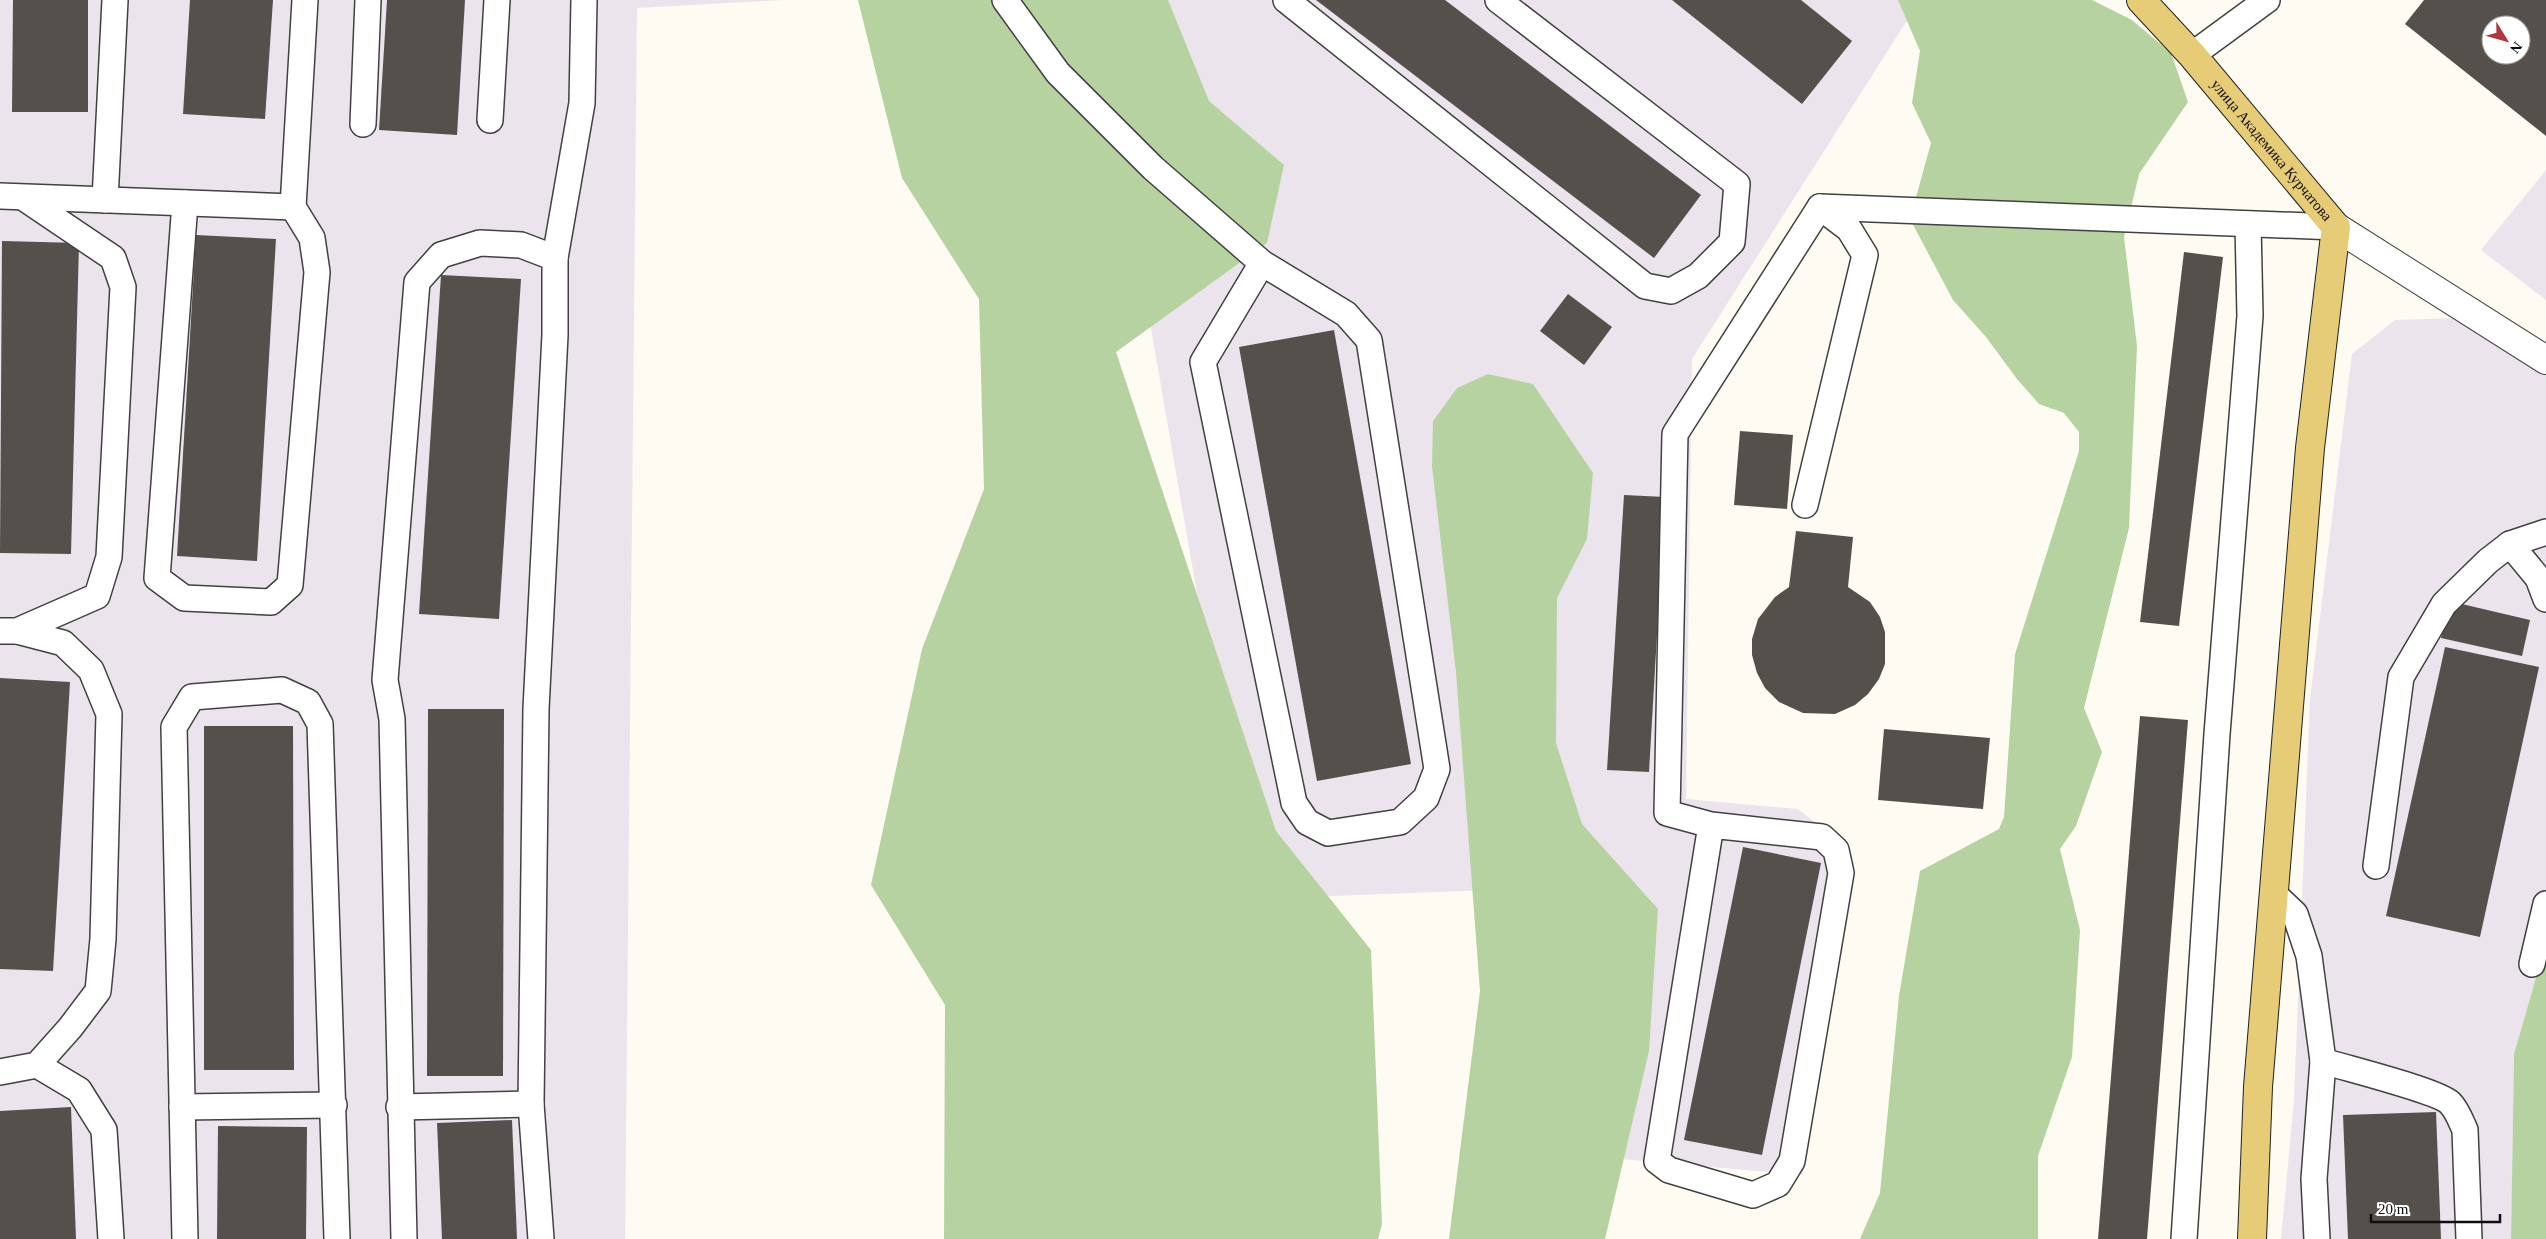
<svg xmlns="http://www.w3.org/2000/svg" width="2546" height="1239" font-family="'Times New Roman',serif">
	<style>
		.industrial { fill: #ebe4ec }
		.forest { fill: #b7d2a1 }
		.building { fill: #56504c; fill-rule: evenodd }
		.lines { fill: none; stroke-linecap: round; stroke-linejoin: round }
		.lane-casing { stroke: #414141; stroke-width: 28 }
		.street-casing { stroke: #414141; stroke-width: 30 }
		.primary-casing { stroke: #1f1f1f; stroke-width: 30 }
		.lane { stroke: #fff; stroke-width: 25 }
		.street { stroke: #fff; stroke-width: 28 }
		.primary { stroke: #e7cc78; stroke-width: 28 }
		.labels { text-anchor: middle; stroke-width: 5; stroke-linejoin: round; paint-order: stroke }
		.street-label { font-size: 15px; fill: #0e0e0e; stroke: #fff }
	</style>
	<rect width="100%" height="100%" fill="#fdfbf2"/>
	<!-- industrial -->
	<g class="industrial">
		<polygon points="0,0 783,0 637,8 625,1239 0,1239"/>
		<polygon points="1094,0 1920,0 1692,359 1686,799 1798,809 1845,846 1803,1175 1598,1157 1624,885 1250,899"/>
		<polygon points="2546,170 2546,300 2481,250"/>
		<polygon points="2459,318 2546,373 2546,943 2514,1054 2511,1239 2281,1239 2294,1101 2310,699 2352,354 2395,320"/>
	</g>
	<!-- forest -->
	<g class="forest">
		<polygon points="858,0 1168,0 1209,101 1284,165 1267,243 1116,352 1276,831 1371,950 1382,1224 1378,1239 944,1239 945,1005 871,885 922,649 984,489 979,299 902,178"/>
		<polygon points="1898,0 2092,0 2132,20 2171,53 2188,102 2139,174 2124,237 2137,346 2129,528 2084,708 2102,752 2076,826 2060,849 2080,930 2072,1057 2038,1156 2038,1239 1860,1239 1880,1193 1899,996 1920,871 1999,829 2004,817 2015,654 2079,451 2079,432 2064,413 2039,404 2017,379 1986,337 1953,300 1910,219 1931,143 1912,103 1920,51"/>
		<polygon points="1488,374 1533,384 1593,473 1587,539 1557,598 1556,743 1582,824 1658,909 1649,1051 1605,1239 1449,1239 1480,991 1456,672 1432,466 1433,421 1457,388"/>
		<polygon points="2546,943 2546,1239 2511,1239 2514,1054"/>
	</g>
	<!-- building -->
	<g class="building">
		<polygon points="13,0 88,0 88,112 12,112"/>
		<polygon points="190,0 273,0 265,119 183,114"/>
		<polygon points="387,0 465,0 457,135 379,130"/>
		<polygon points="1316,0 1445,0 1701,195 1654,258"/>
		<polygon points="1672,0 1801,0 1852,41 1802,104"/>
		<path d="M 2424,0 L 2546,0 L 2546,136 L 2405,24 ZM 2491,25 L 2521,25 L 2521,55 L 2491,55 Z"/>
		<polygon points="196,235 276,239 257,561 177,556"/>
		<polygon points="2,241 79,243 71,554 0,553"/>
		<polygon points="2184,252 2223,257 2179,626 2140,622"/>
		<polygon points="441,275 521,279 499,619 419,614"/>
		<polygon points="1568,294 1612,327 1584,365 1540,331"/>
		<polygon points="1334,330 1411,764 1317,781 1239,347"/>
		<polygon points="1740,431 1793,435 1787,509 1734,505"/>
		<polygon points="1624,495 1665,497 1649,772 1607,770"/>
		<polygon points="1796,531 1853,537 1848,587 1870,602 1880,617 1885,632 1885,664 1879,679 1868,694 1855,705 1835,714 1803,713 1779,702 1765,688 1757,673 1752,655 1752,639 1758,619 1775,597 1789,587"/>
		<polygon points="2449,601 2530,620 2522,656 2441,638"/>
		<polygon points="2445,647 2539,667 2480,937 2386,916"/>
		<polygon points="0,678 70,682 53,971 0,969"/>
		<polygon points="428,709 504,709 503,1076 427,1076"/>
		<polygon points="2140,716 2188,720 2147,1239 2098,1239"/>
		<polygon points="204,726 293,726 294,1070 204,1070"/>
		<polygon points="1884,729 1990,738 1983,809 1878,800"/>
		<polygon points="1743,847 1821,863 1762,1155 1684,1140"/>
		<polygon points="71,1107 76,1239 0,1239 0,1111"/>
		<polygon points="2436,1112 2441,1239 2348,1239 2343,1115"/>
		<polygon points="512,1120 517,1239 442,1239 437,1123"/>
		<polygon points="218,1126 307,1127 306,1239 217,1239"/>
	</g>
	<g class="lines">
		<!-- lane casing -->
		<g class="lane-casing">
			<g id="lane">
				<polyline points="1005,0 1058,73 1153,168 1262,263 1346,314 1369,340 1437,769 1426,798 1400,822 1328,833 1307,822 1294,803 1203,362 1262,263"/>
				<polyline points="1286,0 1645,286 1671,291 1698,276 1732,242 1737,184 1498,0"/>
				<polyline points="2192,55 2267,0"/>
				<polyline points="490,120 497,0"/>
				<polyline points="363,124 368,0"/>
				<polyline points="0,196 293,207 305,0"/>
				<polyline points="105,200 115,0"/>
				<polyline points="185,203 157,578 184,598 271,602 290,585 317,272 312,238 293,207"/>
				<polyline points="1805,505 1865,255 1849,229 1820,207"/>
				<polyline points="2510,544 2538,578 2546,599"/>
				<polyline points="0,631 17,631 97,596 109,557 123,287 113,258 24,198"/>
				<polyline points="1711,825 1657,1161 1669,1170 1753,1195 1778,1184 1792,1161 1841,873 1836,850 1822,837 1711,825 1667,813 1675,434 1820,207 2336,227"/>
				<polyline points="2376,866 2401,677 2444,604 2488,561 2510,544 2546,532"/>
				<path d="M 2274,894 L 2295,914 L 2309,956 L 2323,1061 C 2345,1068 2438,1091 2450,1103 C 2457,1110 2461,1121 2465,1130 L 2469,1239"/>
				<polyline points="2532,964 2546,904"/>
				<polyline points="37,1065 79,1090 104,1130 111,1239"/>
				<polyline points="0,1072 37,1065 70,1028 98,991 103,939 109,714 91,670 63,643 17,631"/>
				<polyline points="182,1107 334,1105"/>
				<polyline points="399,1107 531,1104"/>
				<polyline points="185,1239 174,727 192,697 282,690 308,702 320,724 337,1239"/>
				<polyline points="404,1239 392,719 385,680 417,282 441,255 480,243 521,245 555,258"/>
				<polyline points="541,1239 531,1104 536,709 555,335 555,258 582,103 584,0"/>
				<polyline points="2184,1239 2217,734 2250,316 2248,224"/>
				<polyline points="2317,1239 2314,1179 2323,1061"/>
			</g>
		</g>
		<!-- street casing -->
		<g class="street-casing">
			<polyline id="street" points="2336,227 2546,360"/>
		</g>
		<!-- primary casing -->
		<g class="primary-casing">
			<g id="primary">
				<path id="s1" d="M 2141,0 L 2192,55 L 2336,227 L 2310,448 L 2258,1087 L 2252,1239"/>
			</g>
		</g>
		<!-- lane -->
		<use href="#lane" class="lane"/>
		<!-- street -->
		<use href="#street" class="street"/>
		<!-- primary -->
		<use href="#primary" class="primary"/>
	</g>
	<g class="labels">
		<!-- street labels -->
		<g class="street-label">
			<text dy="5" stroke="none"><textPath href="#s1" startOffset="199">улица Академика Курчатова</textPath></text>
		</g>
	</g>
	<!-- north arrow -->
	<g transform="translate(2506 40) rotate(127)"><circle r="24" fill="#ffffff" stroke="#9f9f9f"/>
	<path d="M0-4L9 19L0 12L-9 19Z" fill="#ad383e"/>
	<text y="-8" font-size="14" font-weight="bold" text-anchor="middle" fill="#0e0e0e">N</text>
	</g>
	<!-- scale -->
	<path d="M2371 1214v8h129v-8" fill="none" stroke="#0e0e0e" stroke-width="2.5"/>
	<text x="2378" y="1214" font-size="15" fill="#0e0e0e" stroke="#ffffff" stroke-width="4" paint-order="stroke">20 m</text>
</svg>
